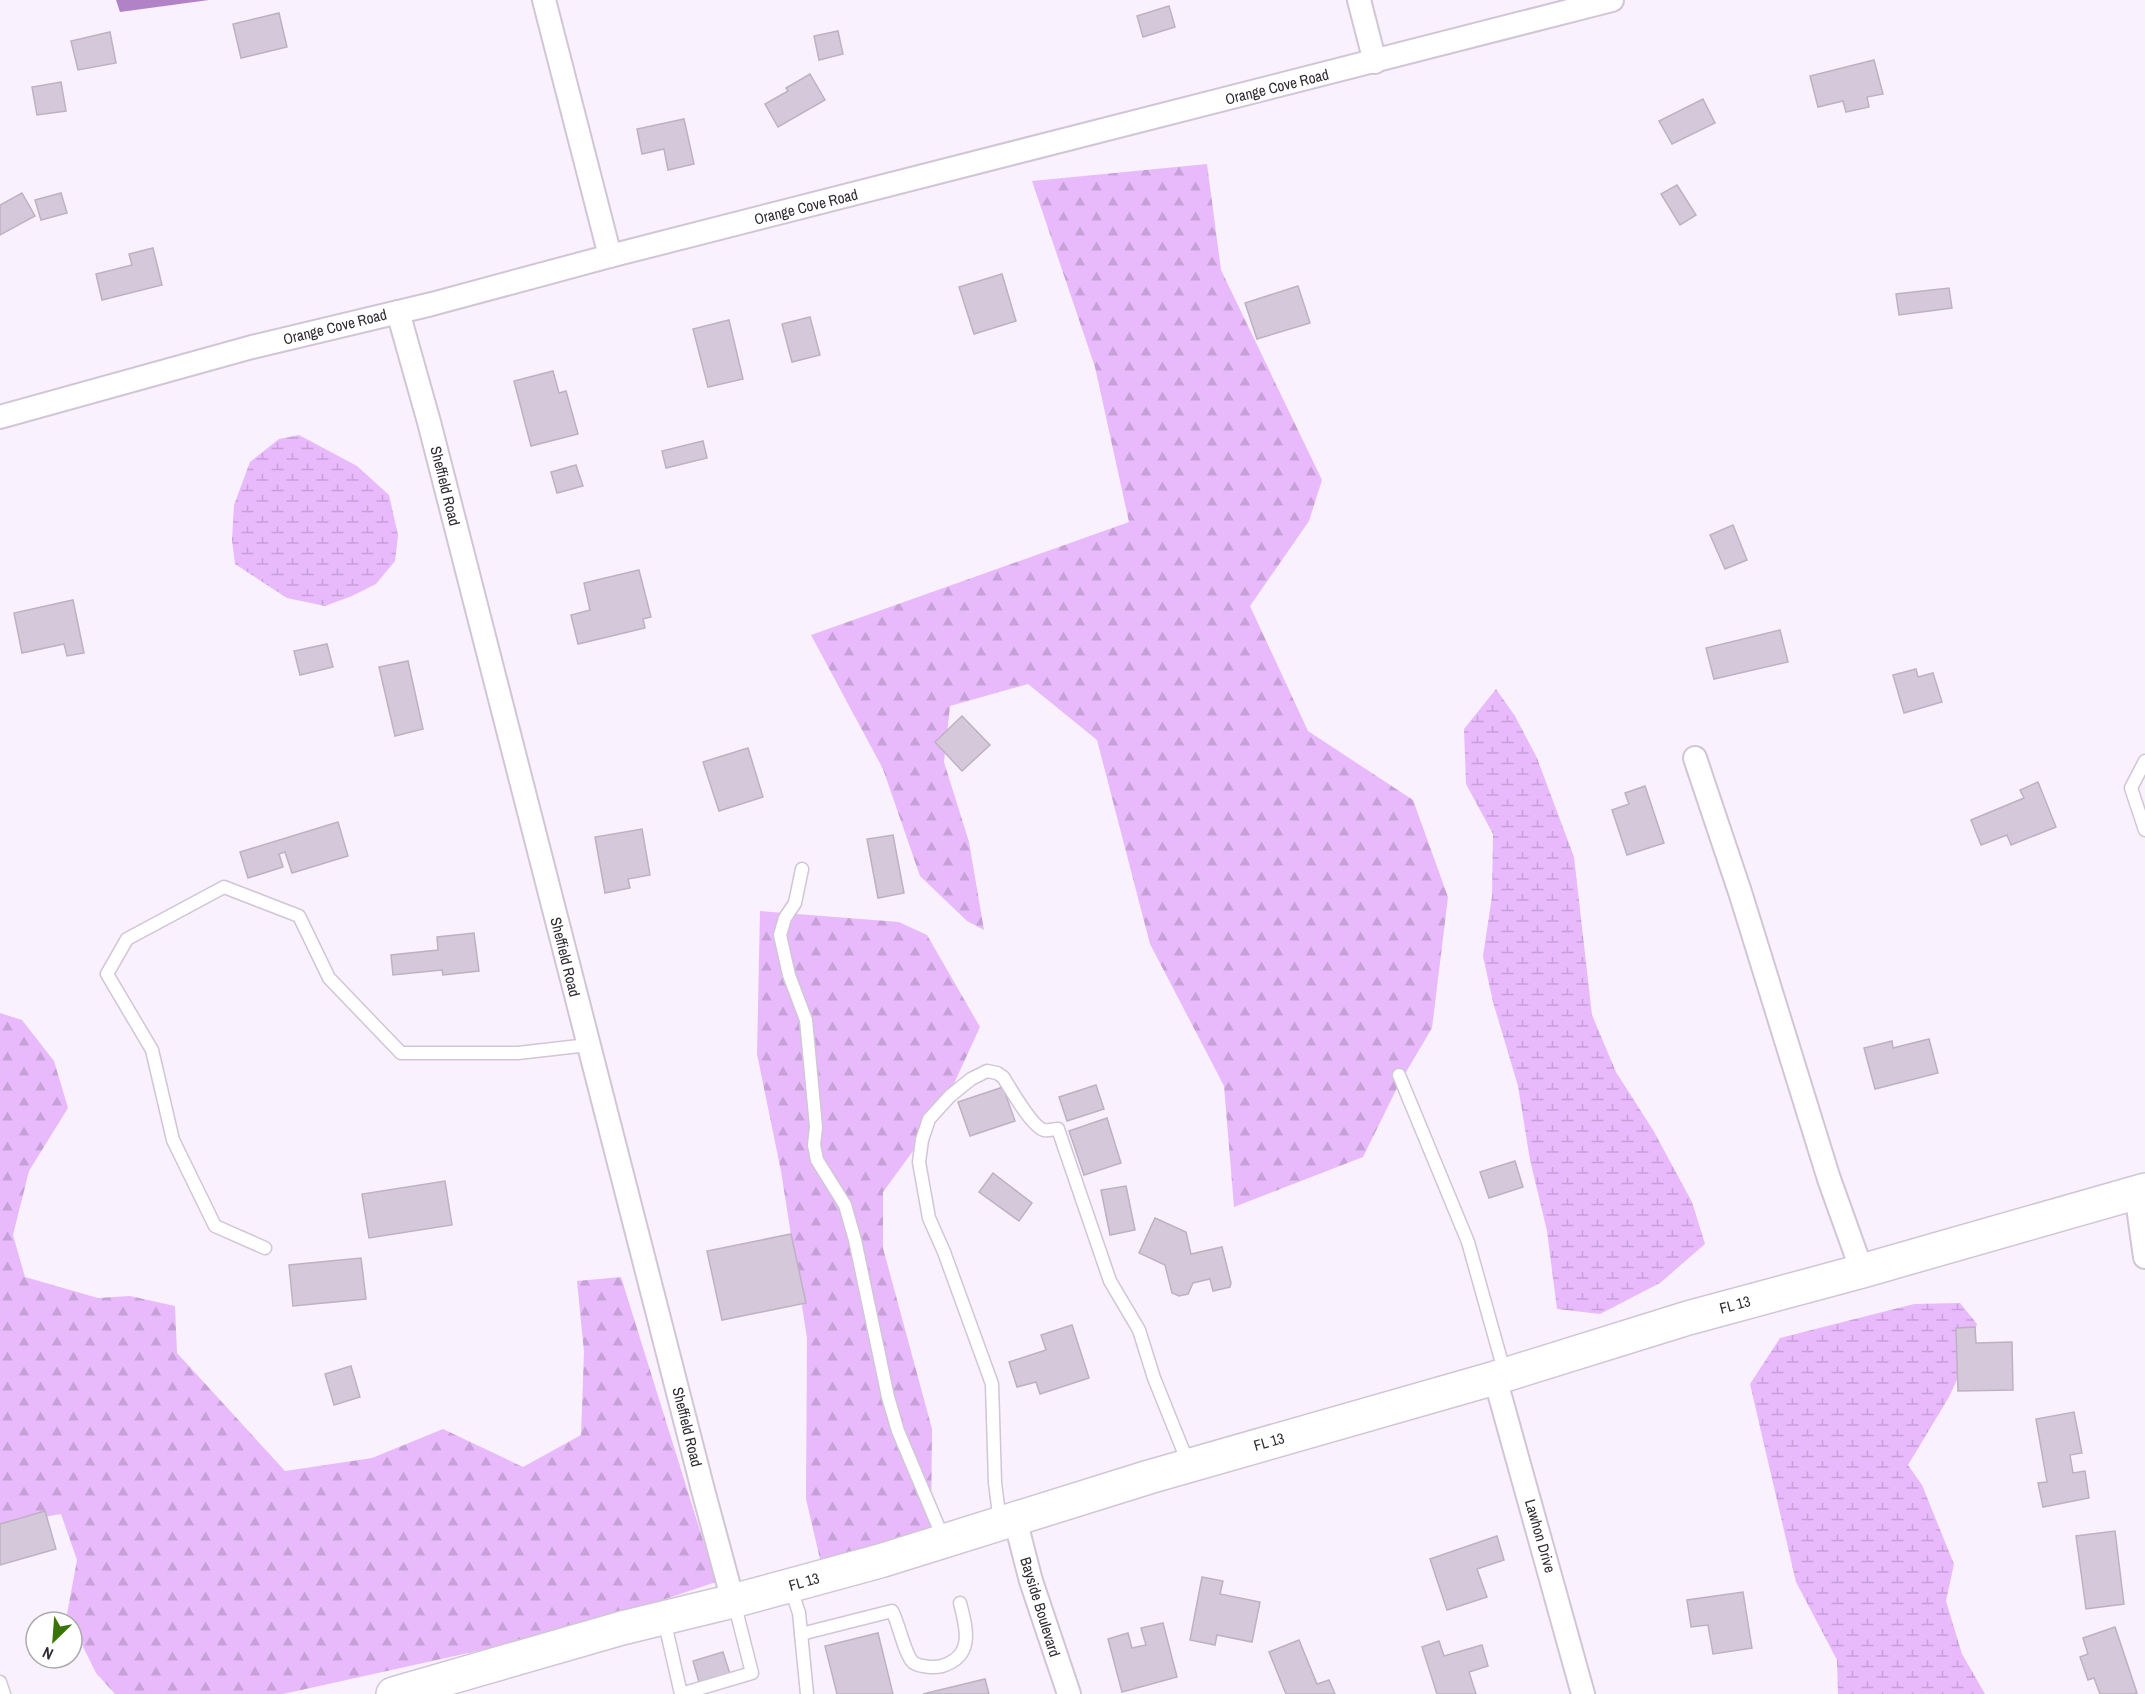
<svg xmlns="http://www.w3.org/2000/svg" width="2145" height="1694" font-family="'Archivo Narrow',sans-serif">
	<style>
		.forest { fill: url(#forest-firs) }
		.wetland { fill: url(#wetland-marsh) }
		.water { fill: #b282c6 }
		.building { fill: #d4c8da; stroke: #bdb1c2; stroke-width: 1.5 }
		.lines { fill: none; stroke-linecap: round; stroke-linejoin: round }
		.lane-casing { stroke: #d1c5d7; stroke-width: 15 }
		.street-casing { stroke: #d1c5d7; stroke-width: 26 }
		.secondary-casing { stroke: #d1c5d7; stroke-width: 36 }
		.lane { stroke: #fff; stroke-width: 12 }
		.street { stroke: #fff; stroke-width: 22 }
		.secondary { stroke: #fff; stroke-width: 33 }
		.labels { text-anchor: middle; stroke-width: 4.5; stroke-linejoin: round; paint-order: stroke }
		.street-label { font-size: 15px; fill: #302b32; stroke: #fff }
	</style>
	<defs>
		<pattern id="forest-firs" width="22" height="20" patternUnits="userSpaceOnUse" patternTransform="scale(1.5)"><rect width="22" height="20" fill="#e8bafc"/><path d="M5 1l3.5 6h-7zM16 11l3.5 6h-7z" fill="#c7a0d8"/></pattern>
		<pattern id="wetland-marsh" width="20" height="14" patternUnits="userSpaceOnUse" patternTransform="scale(1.5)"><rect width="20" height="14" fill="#e8bafc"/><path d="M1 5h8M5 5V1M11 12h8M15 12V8" fill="none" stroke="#c7a0d8"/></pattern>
	</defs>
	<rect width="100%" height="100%" fill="#f9f1fd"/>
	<!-- forest -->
	<g class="forest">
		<polygon points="1207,164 1221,270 1322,480 1309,521 1250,606 1308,731 1413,800 1448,897 1432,1028 1399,1084 1363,1157 1234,1207 1224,1086 1150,944 1097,740 1028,684 950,706 944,762 969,842 984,930 967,921 920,876 883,769 811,635 1129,522 1095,367 1032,181"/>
		<polygon points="760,911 899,922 927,935 980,1027 940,1114 883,1192 883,1248 932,1429 931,1533 911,1540 820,1559 806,1499 807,1338 781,1171 757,1054"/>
		<polygon points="0,1013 22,1020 54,1061 68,1108 29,1171 13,1235 25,1277 98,1298 130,1296 175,1306 177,1353 285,1471 372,1458 443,1429 523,1467 581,1435 584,1352 577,1281 621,1277 716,1582 576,1629 283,1694 115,1694 96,1673 67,1614 77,1560 61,1514 0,1525"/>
	</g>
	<!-- wetland -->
	<g class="wetland">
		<polygon points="299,435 357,466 389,495 398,535 395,561 376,584 352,596 325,606 287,598 235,564 232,540 234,505 250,462 279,439"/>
		<polygon points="1496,689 1515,716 1537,758 1574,857 1592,1015 1616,1072 1653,1130 1692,1202 1705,1244 1660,1283 1600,1314 1557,1309 1547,1231 1530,1160 1518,1086 1493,1002 1483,956 1492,896 1493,834 1466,784 1464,729"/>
		<polygon points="1960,1303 1977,1324 1964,1364 1949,1397 1908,1465 1922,1485 1954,1564 1946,1601 1962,1654 1985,1694 1838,1694 1837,1660 1796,1582 1750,1384 1780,1338 1914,1304"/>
	</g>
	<!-- water -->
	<polygon class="water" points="116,0 209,0 120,12"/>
	<!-- building -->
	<g class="building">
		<polygon points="1169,6 1175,27 1143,37 1137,16"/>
		<polygon points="279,13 287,47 241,58 233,24"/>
		<polygon points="838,31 843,54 819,60 814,36"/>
		<polygon points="110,32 116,63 78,70 71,41"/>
		<polygon points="1874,60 1883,94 1867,97 1869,107 1846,112 1843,101 1818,107 1810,76"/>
		<polygon points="810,74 825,100 778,127 765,104 788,91 786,88"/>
		<polygon points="61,82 66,111 37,115 32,87"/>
		<polygon points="1703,99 1715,123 1672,144 1659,121"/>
		<polygon points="684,119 694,164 668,170 664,149 642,154 637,129"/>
		<polygon points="1677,185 1696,215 1680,225 1661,194"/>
		<polygon points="22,193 35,216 0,235 0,205"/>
		<polygon points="61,193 67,213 41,220 35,200"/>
		<polygon points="153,248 162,285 102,300 96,274 132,265 129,254"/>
		<polygon points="1002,274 1016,321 974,334 959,287"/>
		<polygon points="1298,286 1310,323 1257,339 1245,303"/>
		<polygon points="1949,288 1952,308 1899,315 1896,294"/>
		<polygon points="810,317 820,355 792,362 782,324"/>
		<polygon points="729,320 743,379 708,387 693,329"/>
		<polygon points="553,371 559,393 566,391 578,434 531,446 514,381"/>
		<polygon points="703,441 707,458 666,468 662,451"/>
		<polygon points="576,465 583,486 557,493 551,472"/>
		<polygon points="1733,525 1747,560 1725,569 1710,535"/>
		<polygon points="639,570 651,617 643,619 645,628 578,644 571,615 590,610 584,583"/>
		<polygon points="73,600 84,653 67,656 64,644 22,653 14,613"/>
		<polygon points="1780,630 1788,662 1714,679 1706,648"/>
		<polygon points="327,644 333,667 300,675 294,651"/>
		<polygon points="408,661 423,729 395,736 379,667"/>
		<polygon points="1916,669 1918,677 1933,673 1942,702 1904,713 1893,675"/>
		<polygon points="962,716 990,745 962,771 935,742"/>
		<polygon points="748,748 763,797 719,811 703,762"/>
		<polygon points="2038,782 2056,827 2011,845 2007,835 1981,845 1971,820 2024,798 2020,790"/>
		<polygon points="1645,786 1664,843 1627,855 1612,810 1629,804 1625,793"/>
		<polygon points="338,822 348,856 292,873 285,852 279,854 283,867 248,878 240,852"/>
		<polygon points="642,829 650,875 628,879 630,888 605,893 595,837"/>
		<polygon points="893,835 904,893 878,898 867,839"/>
		<polygon points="474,933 479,971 443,975 442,970 393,975 391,955 438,950 437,937"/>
		<polygon points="1929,1039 1938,1073 1875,1089 1864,1048 1892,1041 1893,1048"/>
		<polygon points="1096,1085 1104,1109 1067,1121 1059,1097"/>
		<polygon points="1003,1087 1015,1121 970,1136 958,1102"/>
		<polygon points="1107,1118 1121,1163 1084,1175 1069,1131"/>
		<polygon points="1515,1161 1523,1187 1489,1198 1480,1172"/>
		<polygon points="993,1173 1032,1203 1019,1221 979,1192"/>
		<polygon points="445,1181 452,1225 369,1238 362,1194"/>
		<polygon points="1126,1186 1135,1230 1110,1235 1101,1190"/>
		<polygon points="1155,1218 1186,1232 1191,1254 1222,1247 1231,1283 1230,1287 1213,1291 1210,1279 1193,1283 1188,1294 1179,1296 1172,1293 1165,1265 1139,1253"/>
		<polygon points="791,1234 806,1303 722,1320 707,1251"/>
		<polygon points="361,1258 366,1299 293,1306 289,1265"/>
		<polygon points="1072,1325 1089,1378 1040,1394 1036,1382 1017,1387 1009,1362 1046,1350 1041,1335"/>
		<polygon points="1975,1327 1976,1343 2012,1342 2013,1390 1958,1391 1956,1328"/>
		<polygon points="351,1366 360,1397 334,1405 325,1374"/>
		<polygon points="2074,1412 2082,1453 2070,1455 2073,1473 2085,1471 2089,1498 2043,1507 2038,1483 2047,1482 2036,1419"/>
		<polygon points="45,1511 56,1549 0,1565 0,1524"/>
		<polygon points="2115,1531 2124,1604 2086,1609 2076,1536"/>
		<polygon points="1497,1536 1504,1560 1477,1569 1487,1597 1447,1610 1430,1559"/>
		<polygon points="1202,1577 1223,1581 1220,1594 1260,1602 1252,1642 1217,1635 1215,1645 1190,1640"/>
		<polygon points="1743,1592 1752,1648 1713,1654 1708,1625 1691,1627 1687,1600"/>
		<polygon points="1163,1623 1177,1677 1122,1692 1108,1639 1128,1633 1132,1648 1146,1645 1141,1628"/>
		<polygon points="2115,1627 2137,1693 2133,1694 2100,1694 2094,1678 2088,1680 2080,1657 2088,1654 2083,1638"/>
		<polygon points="878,1633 893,1694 837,1694 825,1646"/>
		<polygon points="1299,1640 1317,1684 1329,1680 1335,1694 1286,1694 1269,1652"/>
		<polygon points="1439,1641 1444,1656 1482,1645 1488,1666 1469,1672 1476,1694 1437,1694 1422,1647"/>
		<polygon points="723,1652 730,1674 699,1682 693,1661"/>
		<polygon points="985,1679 989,1694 923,1694"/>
	</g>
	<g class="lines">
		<!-- lane casing -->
		<g class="lane-casing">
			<g id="lane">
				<polyline points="2145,761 2131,788 2145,830"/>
				<polyline points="802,869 795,903 785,918 780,935 789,975 806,1020 816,1127 814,1145 817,1160 845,1205 855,1240 888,1397 898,1431 944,1540"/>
				<polyline points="1399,1075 1468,1242 1505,1374"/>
				<polyline points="265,1248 215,1226 173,1140 152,1050 107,974 127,939 224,887 299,916 329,978 401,1053 518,1053 588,1045"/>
				<path d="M 1000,1522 L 995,1483 L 992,1384 L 944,1252 L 929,1218 L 919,1162 L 922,1140 L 929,1119 L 950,1096 L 971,1079 L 987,1071 L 997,1073 L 1003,1077 C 1010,1088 1032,1127 1044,1130 C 1047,1131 1054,1129 1058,1129 L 1110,1281 L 1139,1330 L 1154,1378 L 1189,1465"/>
				<polyline points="790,1586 799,1613 807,1694"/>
				<polyline points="664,1619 681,1694 752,1673 734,1602"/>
				<path d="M 801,1634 L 892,1611 C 899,1623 905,1657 914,1663 C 921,1667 935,1668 942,1666 C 974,1656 967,1630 960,1603"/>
				<polyline points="0,1682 4,1694"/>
			</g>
		</g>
		<!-- street casing -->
		<g class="street-casing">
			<g id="street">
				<polyline points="544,0 610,256"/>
				<polyline points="1359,0 1375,62"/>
				<polyline points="398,312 429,422 703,1490 733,1601"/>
				<polyline points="0,417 252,347 432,304 610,256 1612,0"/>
				<polyline points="1695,758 1740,892 1829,1179 1862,1271"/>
				<polyline points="2136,1193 2145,1257"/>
				<polyline points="1495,1378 1583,1694"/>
				<polyline points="1015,1519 1031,1581 1069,1694"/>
			</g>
		</g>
		<!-- secondary casing -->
		<g class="secondary-casing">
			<polyline id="secondary" points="393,1694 622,1628 733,1601 880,1561 1149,1477 1495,1378 1688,1318 1862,1271 2145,1190"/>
		</g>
		<!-- lane -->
		<use href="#lane" class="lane"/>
		<!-- street -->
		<use href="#street" class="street"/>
		<!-- secondary -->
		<use href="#secondary" class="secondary"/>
	</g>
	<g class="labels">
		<!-- street labels -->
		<g class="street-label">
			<text transform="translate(1277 87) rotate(-14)" y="5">Orange Cove Road</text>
			<text transform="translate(806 207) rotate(-14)" y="5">Orange Cove Road</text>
			<text transform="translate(335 327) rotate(-14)" y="5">Orange Cove Road</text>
			<text transform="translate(445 486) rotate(76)" y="5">Sheffield Road</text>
			<text transform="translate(565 957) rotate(76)" y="5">Sheffield Road</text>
			<text transform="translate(1735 1305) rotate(-15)" y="5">FL 13</text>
			<text transform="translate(687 1427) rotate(76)" y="5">Sheffield Road</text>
			<text transform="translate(1269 1442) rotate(-16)" y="5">FL 13</text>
			<text transform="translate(1540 1536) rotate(74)" y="5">Lawhon Drive</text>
			<text transform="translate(804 1582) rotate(-16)" y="5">FL 13</text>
			<text transform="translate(1040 1607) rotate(73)" y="5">Bayside Boulevard</text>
		</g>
	</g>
	<!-- north arrow -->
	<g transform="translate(54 1640) rotate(205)"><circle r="28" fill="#ffffff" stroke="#acaaad" stroke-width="1.5"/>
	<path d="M0-4.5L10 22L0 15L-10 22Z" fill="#397406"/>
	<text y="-9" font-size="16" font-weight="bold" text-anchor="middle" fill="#302b32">N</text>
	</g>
</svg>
